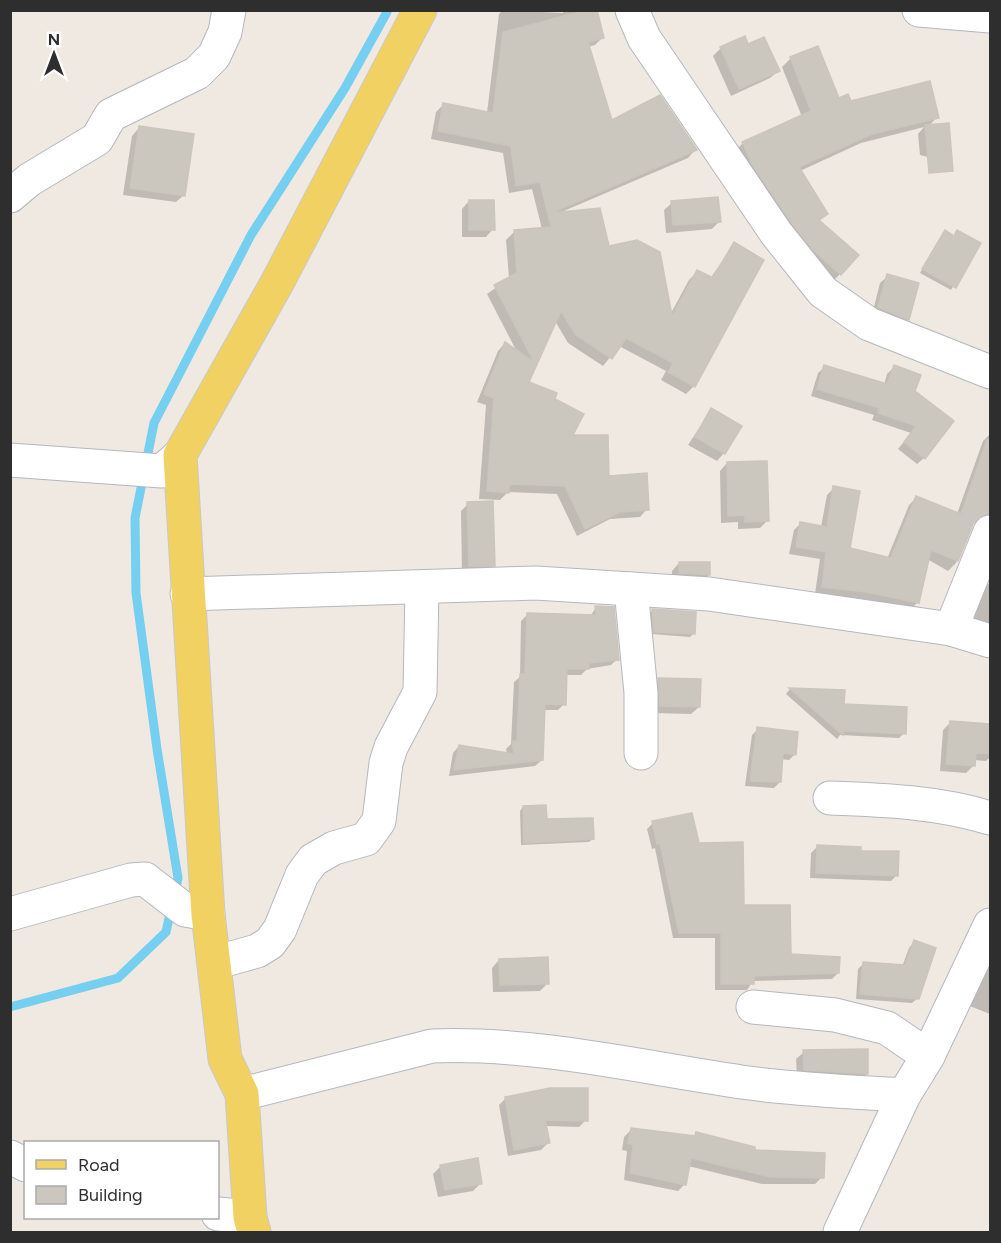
<svg xmlns="http://www.w3.org/2000/svg" width="1001" height="1243" font-family="Figtree,sans-serif">
	<style>
		.shadow { fill: #0003 }
		.lines { fill: none; stroke-linecap: round; stroke-linejoin: round }
		.stream { stroke: #75cff0; stroke-width: 9 }
		.building { fill: #cbc7bf; stroke: #cbc5ba; stroke-width: 1.5 }
		.minor-casing { stroke: #b4b7c1; stroke-width: 35 }
		.major-casing { stroke: #c9c9c9; stroke-width: 35 }
		.minor { stroke: #fff; stroke-width: 33 }
		.major { stroke: #f2d163; stroke-width: 33 }
	</style>
	<rect width="100%" height="100%" fill="#efe9e1"/>
	<!-- shadow -->
	<g class="shadow">
		<polygon points="503,10 563,13 563,10 595,10 603,37 595,45 588,47 611,122 695,150 688,158 559,213 608,247 670,315 689,280 697,272 710,279 734,244 694,386 686,394 661,380 666,371 619,346 603,366 568,343 555,321 527,383 553,400 570,437 608,477 647,509 640,517 610,519 577,536 557,494 508,492 500,500 479,499 486,405 477,402 498,351 505,343 517,352 487,294 509,278 506,240 514,232 542,229 532,189 509,193 503,153 431,139 436,112 444,104 487,113 499,14"/>
		<polygon points="744,38 748,46 778,71 770,78 731,96 713,56 721,48"/>
		<polygon points="791,58 838,100 937,117 929,126 943,161 920,155 918,134 924,127 861,143 800,171 826,214 818,222 840,274 831,283 734,152 743,143 802,117 782,67"/>
		<polygon points="139,128 184,195 176,202 123,195 132,136"/>
		<polygon points="469,201 493,229 486,237 462,237 462,209"/>
		<polygon points="672,203 719,222 712,229 666,233 664,210"/>
		<polygon points="945,232 979,244 951,290 920,273"/>
		<polygon points="888,276 908,319 901,326 872,315 880,283"/>
		<polygon points="825,367 884,385 887,374 894,367 914,392 924,458 917,464 898,449 911,433 872,420 874,415 811,396 818,373"/>
		<polygon points="711,410 724,453 717,461 688,445"/>
		<polygon points="990,434 990,500 983,514 971,525 956,563 948,571 927,559 917,603 910,610 858,598 815,594 820,559 789,554 794,530 801,523 821,527 827,495 834,488 849,550 887,559 909,505 916,498 957,514 983,441"/>
		<polygon points="727,463 768,520 760,528 738,529 738,522 721,523 720,471"/>
		<polygon points="468,504 494,565 486,572 462,573 461,511"/>
		<polygon points="679,563 709,575 701,582 672,580 672,571"/>
		<polygon points="990,582 990,631 971,623 985,588"/>
		<polygon points="596,607 617,659 611,665 587,669 581,675 565,675 564,704 558,710 543,710 542,760 535,766 449,776 453,753 459,746 507,754 506,749 511,744 514,682 520,677 521,621 527,615 590,617"/>
		<polygon points="652,611 693,634 690,637 651,634 649,614"/>
		<polygon points="659,679 699,707 691,714 653,713 652,687"/>
		<polygon points="790,689 843,692 842,705 904,733 899,738 840,735 837,739 786,694"/>
		<polygon points="951,722 990,726 990,757 986,761 974,760 973,766 966,773 940,771 943,730"/>
		<polygon points="758,729 795,754 789,760 781,759 780,782 774,788 745,786 752,735"/>
		<polygon points="523,807 545,821 593,839 589,842 521,845 520,811"/>
		<polygon points="653,823 698,844 743,906 789,955 838,973 832,979 753,981 747,990 715,990 715,938 673,938 655,848 652,849 647,829"/>
		<polygon points="817,847 859,853 897,875 891,881 810,878 811,853"/>
		<polygon points="914,942 918,998 912,1003 856,999 858,969 863,964 902,967 909,948"/>
		<polygon points="990,954 990,1014 967,1005"/>
		<polygon points="499,960 548,983 540,991 493,992 492,968"/>
		<polygon points="804,1052 867,1074 859,1081 797,1077 796,1059"/>
		<polygon points="506,1098 586,1120 579,1127 545,1126 548,1143 541,1150 508,1156 499,1105"/>
		<polygon points="631,1130 693,1137 696,1134 753,1151 822,1177 815,1184 762,1184 688,1166 685,1184 678,1191 624,1180 627,1151 622,1150 624,1137"/>
		<polygon points="441,1166 481,1183 473,1191 438,1197 433,1174"/>
	</g>
	<g class="lines">
		<!-- stream -->
		<g class="stream">
			<polyline points="175,893 178,878 157,749 136,593 135,518 154,423 251,235 345,88 387,12"/>
			<polyline points="10,1007 118,978 166,932 171,909"/>
		</g>
	</g>
	<!-- building -->
	<g class="building">
		<polygon points="587,10 597,10 604,38 588,42 612,120 660,95 697,150 551,213 600,208 609,246 637,240 660,252 672,316 697,270 713,278 734,242 764,260 695,387 668,372 673,363 626,338 612,359 576,335 561,311 529,382 557,393 555,399 584,414 573,435 608,435 609,476 647,473 649,510 620,512 585,529 565,486 509,484 509,493 487,491 494,398 484,394 505,342 534,362 494,285 517,273 514,230 551,227 540,182 516,186 511,146 438,131 443,103 493,113 503,32"/>
		<polygon points="745,36 748,44 764,37 780,71 739,89 720,47"/>
		<polygon points="818,46 839,98 848,94 851,101 930,81 939,118 872,134 799,167 828,214 819,220 859,255 841,275 814,251 791,222 753,166 742,142 811,111 790,57"/>
		<polygon points="949,123 953,171 929,173 925,125"/>
		<polygon points="139,126 194,134 185,196 130,188"/>
		<polygon points="718,197 721,222 673,225 671,201"/>
		<polygon points="469,200 494,200 495,230 469,230"/>
		<polygon points="945,230 954,236 957,230 981,243 956,288 922,269"/>
		<polygon points="887,274 919,283 909,320 878,307"/>
		<polygon points="824,365 887,384 894,365 921,375 915,391 954,421 925,459 904,442 916,426 878,413 879,408 817,389"/>
		<polygon points="711,408 742,426 725,454 695,437"/>
		<polygon points="987,440 990,440 990,514 979,517 973,524 958,561 931,550 919,603 866,592 822,587 826,552 796,547 800,522 827,527 833,486 860,491 850,548 891,558 916,496 961,514"/>
		<polygon points="767,461 769,521 745,522 745,515 728,516 727,462"/>
		<polygon points="493,501 495,566 469,566 467,502"/>
		<polygon points="679,562 710,562 710,575 679,573"/>
		<polygon points="595,606 614,607 619,660 589,663 589,669 567,669 566,705 545,704 543,760 454,770 459,745 514,754 512,741 517,741 520,674 525,674 527,613 596,615"/>
		<polygon points="652,609 696,612 695,634 654,632"/>
		<polygon points="658,678 701,679 700,707 660,706"/>
		<polygon points="789,688 845,690 844,704 907,707 906,734 843,731 843,735"/>
		<polygon points="950,721 990,724 990,754 976,753 975,766 946,764"/>
		<polygon points="757,727 798,732 796,755 783,753 781,782 750,781"/>
		<polygon points="546,805 547,819 593,818 594,839 524,843 523,806"/>
		<polygon points="692,813 699,843 743,842 744,905 790,905 791,954 840,957 839,973 754,976 754,984 721,984 721,933 679,933 660,843 657,844 652,821"/>
		<polygon points="817,845 861,847 861,851 899,851 898,876 816,873"/>
		<polygon points="914,940 936,948 919,999 860,994 863,962 905,965"/>
		<polygon points="548,957 549,984 500,985 499,959"/>
		<polygon points="868,1049 868,1074 804,1070 803,1050"/>
		<polygon points="550,1088 588,1088 588,1121 545,1120 550,1143 514,1150 505,1097"/>
		<polygon points="631,1128 695,1136 696,1132 755,1147 755,1150 825,1153 824,1178 770,1177 691,1158 686,1185 630,1173 633,1145 628,1143"/>
		<polygon points="478,1158 482,1184 445,1190 440,1165"/>
	</g>
	<g class="lines">
		<!-- minor casing -->
		<g class="minor-casing">
			<g id="minor">
				<polyline points="632,10 644,38 776,233 823,292 869,324 990,372"/>
				<polyline points="919,10 990,16"/>
				<polyline points="10,196 29,180 97,139 111,115 197,73 214,56 225,32 229,10"/>
				<polyline points="10,460 162,471 180,455"/>
				<polyline points="631,589 641,693 641,753"/>
				<polyline points="187,594 536,583 631,589 709,594 951,629 990,641"/>
				<polyline points="951,629 990,532"/>
				<path d="M 830,798 C 885,800 938,802 990,818"/>
				<polyline points="10,914 131,880 145,879 185,910 208,914"/>
				<polyline points="214,963 257,951 270,943 280,929 302,875 313,860 334,848 366,839 379,821 386,763 391,747 420,692 422,588"/>
				<polyline points="753,1007 835,1015 887,1028 928,1056"/>
				<path d="M 242,1094 L 432,1046 C 539,1042 643,1068 749,1083 C 800,1090 852,1092 904,1095"/>
				<polyline points="10,1157 26,1165"/>
				<polyline points="218,1214 250,1217"/>
				<polyline points="840,1232 904,1095 928,1056 990,925"/>
			</g>
		</g>
		<!-- major casing -->
		<g class="major-casing">
			<polyline id="major" points="254,1232 250,1217 242,1094 225,1059 208,914 180,455 277,283 420,10"/>
		</g>
		<!-- minor -->
		<use href="#minor" class="minor"/>
		<!-- major -->
		<use href="#major" class="major"/>
	</g>
	<!-- border -->
	<rect width="1001" height="1243" fill="none" stroke="#2e2e2e" stroke-width="24"/>
	<!-- legend -->
	<rect x="24" y="1141" width="195" height="78" fill="#ffffff" stroke="#ababab" stroke-width="1.5"/>
	<rect x="36" y="1160" width="30" height="9" fill="#f2d163" stroke="#ababab" stroke-width="1.5"/>
	<text x="78" y="1171" font-size="18" fill="#2e2e2e">Road</text>
	<rect x="36" y="1186" width="30" height="18" fill="#cbc7bf" stroke="#ababab" stroke-width="1.5"/>
	<text x="78" y="1201" font-size="18" fill="#2e2e2e">Building</text>
	<!-- north arrow -->
	<g transform="translate(54 54)" stroke="#ffffff" stroke-width="4.5" paint-order="stroke">
	<path d="M0-4.5L10 22L0 15L-10 22Z" fill="#2e2e2e"/>
	<text y="-9" font-size="16" font-weight="bold" text-anchor="middle" fill="#2e2e2e">N</text>
	</g>
</svg>
